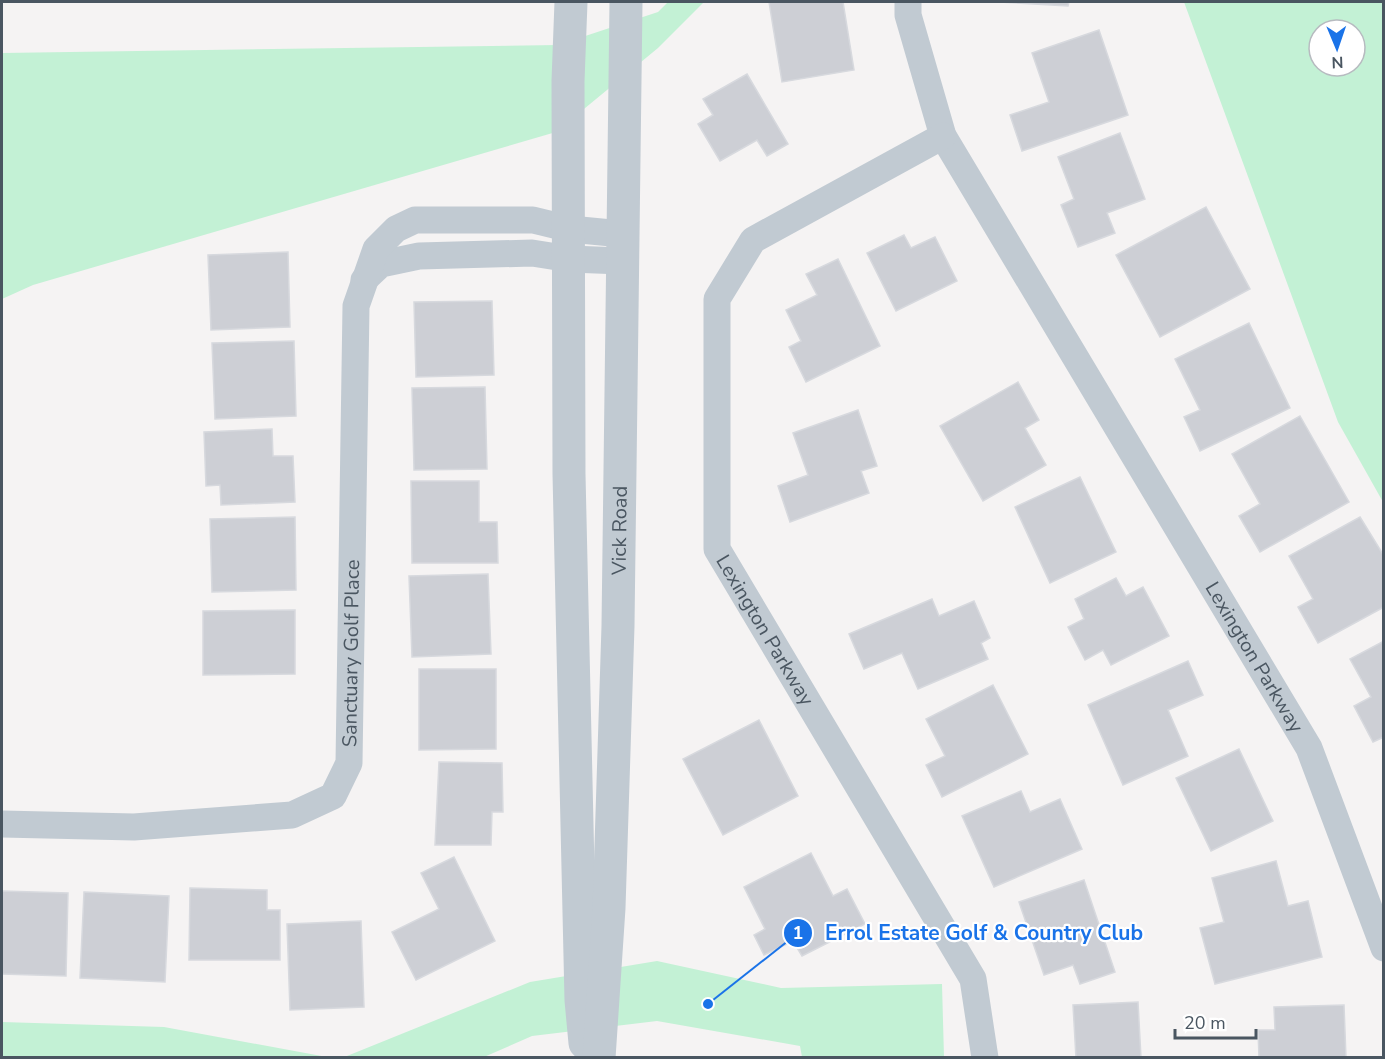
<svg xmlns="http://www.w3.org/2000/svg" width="1385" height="1059" font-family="'Nunito Sans',sans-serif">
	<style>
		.green { fill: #c3f1d5; fill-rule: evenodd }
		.building { fill: #cdcfd5; stroke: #d7d9de; stroke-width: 1.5 }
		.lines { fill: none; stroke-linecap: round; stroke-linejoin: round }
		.minor { stroke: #c1cad2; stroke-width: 27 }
		.tertiary { stroke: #c1cad2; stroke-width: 33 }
		.labels { text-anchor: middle; stroke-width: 4.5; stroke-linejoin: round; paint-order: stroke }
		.street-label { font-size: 20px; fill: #4a5661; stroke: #fff }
		.leader { fill: none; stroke: #1a73e8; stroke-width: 2 }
		.callout-dot { fill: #1a73e8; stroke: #fff; stroke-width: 2 }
		.mark-label { font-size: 18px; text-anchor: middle; font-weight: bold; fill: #fff }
		.callout-label { font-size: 21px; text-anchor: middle; font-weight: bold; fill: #1a73e8; stroke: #fff; stroke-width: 4.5; stroke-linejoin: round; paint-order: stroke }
	</style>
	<rect width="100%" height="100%" fill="#f5f3f3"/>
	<!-- green -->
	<g class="green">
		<polygon points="668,2 704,2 658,48 556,132 33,285 2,299 2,53 558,45 658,12"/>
		<path d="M 1184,2 L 1383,2 L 1383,502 L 1338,422 ZM 1319,30 L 1355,30 L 1355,66 L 1319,66 Z"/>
		<polygon points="657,961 781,988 942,984 944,1057 802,1057 800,1046 657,1021 532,1036 484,1057 342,1058 530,982"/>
		<polygon points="2,1022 164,1027 327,1057 2,1057"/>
	</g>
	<!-- building -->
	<g class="building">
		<polygon points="769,2 843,2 854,70 782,82"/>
		<polygon points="999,2 1069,2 1068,6"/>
		<polygon points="1099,30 1128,115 1022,151 1010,115 1049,102 1032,53"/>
		<polygon points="747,74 788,144 767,156 757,140 720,161 698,124 713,115 703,99"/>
		<polygon points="1120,133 1145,199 1107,213 1115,233 1078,247 1061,205 1074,199 1058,157"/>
		<polygon points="1206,207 1250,289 1160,337 1116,255"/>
		<polygon points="904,235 911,248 935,237 957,281 896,311 867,253"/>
		<polygon points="288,252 290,327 211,330 208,255"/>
		<polygon points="838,259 880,346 806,382 789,347 801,341 786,310 817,295 806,274"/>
		<polygon points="492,301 494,375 416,377 414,302"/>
		<polygon points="1249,323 1290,408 1200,451 1184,417 1200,410 1175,359"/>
		<polygon points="294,341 296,416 215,419 212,343"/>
		<polygon points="1018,382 1039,420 1025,428 1046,465 983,501 940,426"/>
		<polygon points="485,387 487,469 414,470 412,388"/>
		<polygon points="858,410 877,466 861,471 869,493 790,522 778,486 808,475 793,433"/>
		<polygon points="1300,416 1349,502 1260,552 1239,516 1260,504 1232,454"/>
		<polygon points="272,429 273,456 293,456 295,502 221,505 220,485 206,486 204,432"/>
		<polygon points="1080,477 1116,552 1050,583 1015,507"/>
		<polygon points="411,481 479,481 479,522 497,522 498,563 412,563"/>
		<polygon points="295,517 296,590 212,592 210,519"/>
		<polygon points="1360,517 1384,556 1384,607 1318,643 1298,607 1313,599 1289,556"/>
		<polygon points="488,574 491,654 412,657 409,576"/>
		<polygon points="1116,578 1126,596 1143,587 1169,636 1111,665 1103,650 1085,660 1068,627 1084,619 1075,599"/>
		<polygon points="932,599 939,616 974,601 990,638 981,643 988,659 918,689 902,653 864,669 849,634"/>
		<polygon points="295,610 295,674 203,675 203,611"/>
		<polygon points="1384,641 1384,737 1373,742 1354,706 1371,697 1350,659"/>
		<polygon points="1188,661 1203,695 1168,710 1188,756 1123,785 1088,705"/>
		<polygon points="419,669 496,669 496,749 419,750"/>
		<polygon points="993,685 1028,754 942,797 926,765 945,756 926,719"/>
		<polygon points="759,720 798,796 723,835 683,759"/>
		<polygon points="1239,749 1273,821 1211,851 1176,778"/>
		<polygon points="439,762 502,763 503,812 492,812 491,845 435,845"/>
		<polygon points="1021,791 1030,812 1060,799 1082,849 994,887 962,816"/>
		<polygon points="811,853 833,896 847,889 865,924 802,956 793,941 764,955 754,935 765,929 744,887"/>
		<polygon points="454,857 495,941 416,980 392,932 439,909 421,873"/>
		<polygon points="1276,861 1288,906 1308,901 1322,957 1215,984 1200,928 1224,922 1212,878"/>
		<polygon points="1084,880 1115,972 1080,984 1073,965 1044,975 1019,902"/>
		<polygon points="190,888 267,890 267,910 280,910 280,960 189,960"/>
		<polygon points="2,891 68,893 66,976 2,974"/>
		<polygon points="84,892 169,896 165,982 80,978"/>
		<polygon points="361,921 364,1007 290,1010 287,924"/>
		<polygon points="1138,1002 1141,1058 1076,1058 1073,1005"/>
		<polygon points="1344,1005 1346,1058 1259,1058 1258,1030 1275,1030 1274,1007"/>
	</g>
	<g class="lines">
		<!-- minor -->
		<g class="minor">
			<path id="s1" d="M 908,2 L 908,15 L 943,136 L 1309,748 L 1384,948"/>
			<path id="s2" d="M 943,136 L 753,240 L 717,299 L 717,549 L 973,979 L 985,1058"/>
			<polyline points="364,280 381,264 419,256 532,253 570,259 622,261"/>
			<path id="s3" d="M 2,824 L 134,827 L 292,815 L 333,796 L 349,763 L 356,306 L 376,249 L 396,229 L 415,220 L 533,220 L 570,229 L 622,234"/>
		</g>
		<!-- tertiary -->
		<g class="tertiary">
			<polyline points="571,2 568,81 569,474 581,1000 585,1043"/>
			<path id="s4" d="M 599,1058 L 609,908 L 618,626 L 626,2"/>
		</g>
	</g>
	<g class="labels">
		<!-- street labels -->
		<g class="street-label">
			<text dy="7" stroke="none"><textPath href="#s4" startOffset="528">Vick Road</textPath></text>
			<text dy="7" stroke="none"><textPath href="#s2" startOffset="630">Lexington Parkway</textPath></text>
			<text dy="7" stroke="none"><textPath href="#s3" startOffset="482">Sanctuary Golf Place</textPath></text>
			<text dy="7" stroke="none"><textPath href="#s1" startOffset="746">Lexington Parkway</textPath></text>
		</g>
	</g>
	<!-- callouts -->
	<path class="leader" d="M708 1004L798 933"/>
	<g class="callout-dot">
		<circle cx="708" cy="1004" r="6"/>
		<circle cx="798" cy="933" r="15"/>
	</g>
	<g class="mark-label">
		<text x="798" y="939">1</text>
	</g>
	<g class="callout-label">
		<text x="984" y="940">Errol Estate Golf &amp; Country Club</text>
	</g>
	<!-- border -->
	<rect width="1385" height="1059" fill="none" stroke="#4a5661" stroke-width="6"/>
	<!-- north arrow -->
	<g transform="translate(1337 48) rotate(178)"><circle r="28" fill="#ffffff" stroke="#b7bbc0" stroke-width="1.5"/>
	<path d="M0-4.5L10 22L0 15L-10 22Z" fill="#1a73e8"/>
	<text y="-9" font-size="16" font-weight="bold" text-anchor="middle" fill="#4a5661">N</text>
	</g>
	<!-- scale -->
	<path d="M1175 1029v9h81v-9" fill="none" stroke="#4a5661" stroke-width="3"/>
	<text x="1184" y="1029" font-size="18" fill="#4a5661" stroke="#ffffff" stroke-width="4.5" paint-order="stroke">20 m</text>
</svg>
